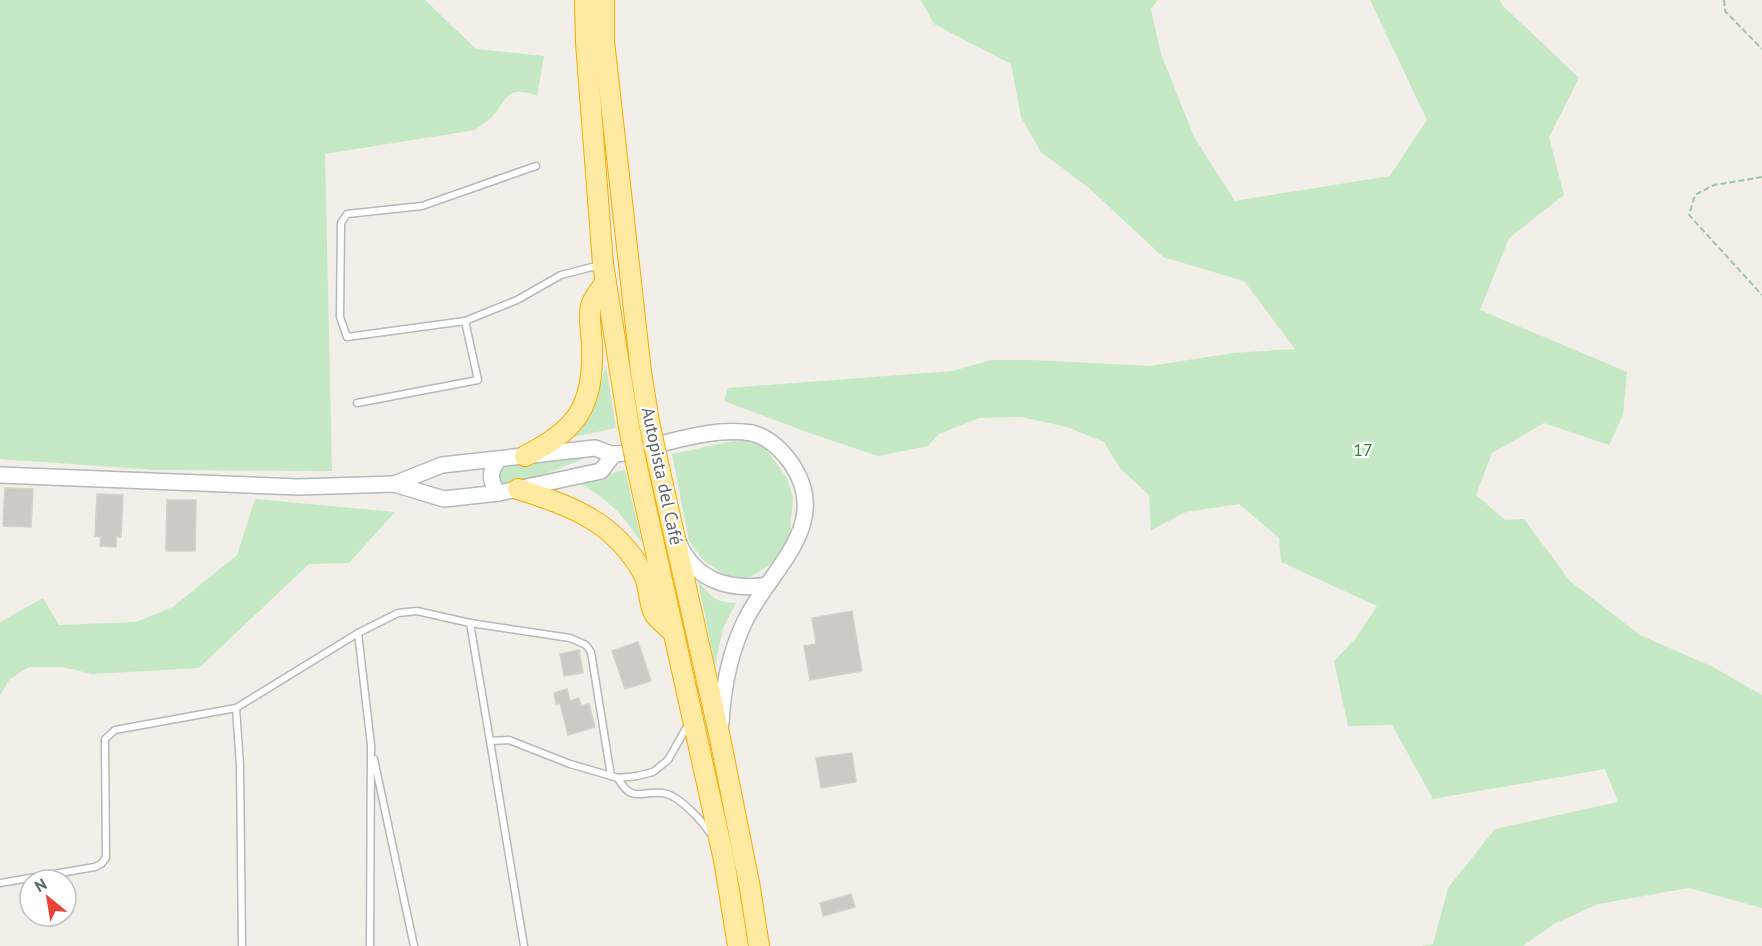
<svg xmlns="http://www.w3.org/2000/svg" width="1762" height="946" font-family="'PT Sans',sans-serif">
	<style>
		.green { fill: #c5e8c5 }
		.building { fill: #cccac5; stroke: #d6d1c6; stroke-width: 1.5 }
		.lines { fill: none; stroke-linecap: round; stroke-linejoin: round }
		.service-casing { stroke: #b5b8bc; stroke-width: 9 }
		.tertiary-casing { stroke: #b5b8bc; stroke-width: 18 }
		.trunk-casing { stroke: #f9ab00; stroke-width: 22 }
		.path { stroke: #9cc7a9; stroke-width: 2; stroke-dasharray: 6 3; stroke-linecap: butt }
		.service { stroke: #fff; stroke-width: 6 }
		.tertiary { stroke: #fff; stroke-width: 15 }
		.trunk { stroke: #feeaa1; stroke-width: 20 }
		.trunk-bridge-casing { stroke: #f9ab00; stroke-width: 22; stroke-linecap: butt }
		.trunk-bridge { stroke: #feeaa1; stroke-width: 20 }
		.labels { text-anchor: middle; stroke-width: 4.5; stroke-linejoin: round; paint-order: stroke }
		.park-label { font-size: 18px; fill: #348238; stroke: #fff }
		.street-label { font-size: 18px; fill: #5f6368; stroke: #fff }
	</style>
	<rect width="100%" height="100%" fill="#f1efe8"/>
	<!-- green -->
	<g class="green">
		<path d="M 0,0 L 425,0 L 476,49 L 544,56 L 537,96 C 506,84 508,99 491,118 C 486,122 480,126 475,130 L 325,154 L 332,471 L 157,470 L 0,459 Z"/>
		<polygon points="921,0 1158,0 1151,9 1161,54 1194,137 1235,201 1390,176 1427,120 1370,0 1500,0 1502,5 1579,78 1549,137 1564,195 1509,238 1480,310 1627,372 1623,415 1609,445 1544,423 1492,453 1476,495 1505,520 1524,519 1570,581 1640,635 1713,667 1762,695 1762,908 1689,888 1598,904 1554,924 1523,946 1422,946 1433,944 1448,888 1495,829 1618,802 1605,769 1433,799 1392,725 1348,726 1334,661 1356,638 1377,606 1281,562 1279,538 1239,504 1186,512 1151,530 1149,495 1120,468 1104,442 1067,427 1021,417 979,418 939,434 928,446 878,456 807,432 724,401 728,388 952,371 992,360 1032,360 1150,366 1233,353 1295,349 1244,281 1163,257 1089,188 1041,152 1021,117 1011,64 934,24"/>
		<polygon points="606,365 616,428 573,437 591,415"/>
		<polygon points="743,439 765,448 787,478 793,498 789,541 770,565 750,577 739,579 725,575 704,561 689,541 672,454"/>
		<polygon points="586,458 508,488 502,485 497,477 500,467 513,461"/>
		<path d="M 625,470 L 642,543 C 620,512 611,501 577,482 Z"/>
		<polygon points="255,499 395,512 349,563 309,564 199,668 92,674 62,667 29,667 10,679 0,695 0,622 43,598 59,625 136,622 173,607 237,555"/>
		<path d="M 698,581 C 712,597 714,602 736,603 L 723,628 L 715,667 Z"/>
	</g>
	<!-- building -->
	<g class="building">
		<polygon points="5,488 33,489 31,527 3,526"/>
		<polygon points="97,494 123,495 121,537 116,537 116,547 100,546 101,537 95,536"/>
		<polygon points="167,500 196,500 195,551 166,551"/>
		<polygon points="852,611 862,671 810,680 804,646 816,644 812,618"/>
		<polygon points="638,642 651,681 625,689 612,651"/>
		<polygon points="579,650 583,673 564,676 560,654"/>
		<polygon points="567,689 570,701 579,698 581,706 589,704 595,727 568,735 560,703 556,704 554,693"/>
		<polygon points="852,753 856,782 821,788 816,758"/>
		<polygon points="851,894 855,907 823,916 820,903"/>
	</g>
	<g class="lines">
		<!-- service casing -->
		<g class="service-casing">
			<g id="service">
				<polyline points="536,166 422,206 347,214 341,223 340,317 347,337 465,321 517,300 561,275 600,265"/>
				<polyline points="357,403 478,380 465,321"/>
				<polyline points="470,623 570,638 586,645 591,652 611,776"/>
				<polyline points="358,633 371,745 370,946"/>
				<polyline points="236,708 358,633 398,613 417,611 470,623 490,741"/>
				<polyline points="374,759 414,946"/>
				<path d="M 618,778 C 633,806 643,788 667,794 C 681,798 702,821 710,833"/>
				<polyline points="0,883 95,867 101,864 106,858 105,739 115,730 236,708 240,765 242,946"/>
				<polyline points="524,946 490,741 509,740 570,764 618,778 637,776 653,772 668,760 689,723"/>
			</g>
		</g>
		<!-- tertiary casing -->
		<g class="tertiary-casing">
			<g id="tertiary">
				<path d="M 499,459 C 489,471 489,482 499,493"/>
				<polyline points="0,475 298,487 394,484 444,499 499,493 601,471 614,454"/>
				<path d="M 394,484 L 442,465 L 595,448 C 601,450 607,453 612,454 C 622,455 635,450 644,448 C 678,440 716,427 752,433 C 768,437 781,449 791,463 C 834,525 769,570 745,621 C 729,654 723,687 721,723"/>
				<path d="M 679,544 C 696,581 730,591 767,585"/>
			</g>
		</g>
		<!-- trunk casing -->
		<g class="trunk-casing">
			<g id="trunk">
				<polyline points="585,0 586,43 603,264 629,427"/>
				<polyline points="604,0 604,41 641,372 649,422"/>
				<path d="M 525,456 C 577,430 594,406 592,347 C 592,337 588,315 591,306 C 593,298 601,290 605,282"/>
				<polyline points="658,463 720,738 750,888 759,946"/>
				<polyline points="637,467 724,860 738,946"/>
				<path d="M 518,489 C 571,506 614,521 643,573 C 650,585 648,601 654,613 C 658,620 668,627 674,633"/>
			</g>
		</g>
		<!-- path -->
		<g class="path">
			<polyline points="1724,0 1725,11 1762,49"/>
			<polyline points="1762,177 1714,185 1695,195 1689,215 1762,295"/>
		</g>
		<!-- service -->
		<use href="#service" class="service"/>
		<!-- tertiary -->
		<use href="#tertiary" class="tertiary"/>
		<!-- trunk -->
		<use href="#trunk" class="trunk"/>
		<!-- trunk-bridge casing -->
		<g class="trunk-bridge-casing">
			<g id="trunk-bridge">
				<polyline points="649,422 658,463"/>
				<polyline points="629,427 637,467"/>
			</g>
		</g>
		<!-- trunk-bridge -->
		<use href="#trunk-bridge" class="trunk-bridge"/>
	</g>
	<g class="labels">
		<!-- park labels -->
		<g class="park-label">
			<text x="1363" y="456">17</text>
		</g>
		<!-- street labels -->
		<g class="street-label">
			<text transform="translate(662 476) rotate(78)" y="6">Autopista del Café</text>
		</g>
	</g>
	<!-- north arrow -->
	<g transform="translate(48 898) rotate(330)"><circle r="28" fill="#ffffff" stroke="#bfc1c3" stroke-width="1.5"/>
	<path d="M0-4.5L10 22L0 15L-10 22Z" fill="#ea4335"/>
	<text y="-9" font-size="16" font-weight="bold" text-anchor="middle" fill="#5f6368">N</text>
	</g>
</svg>
